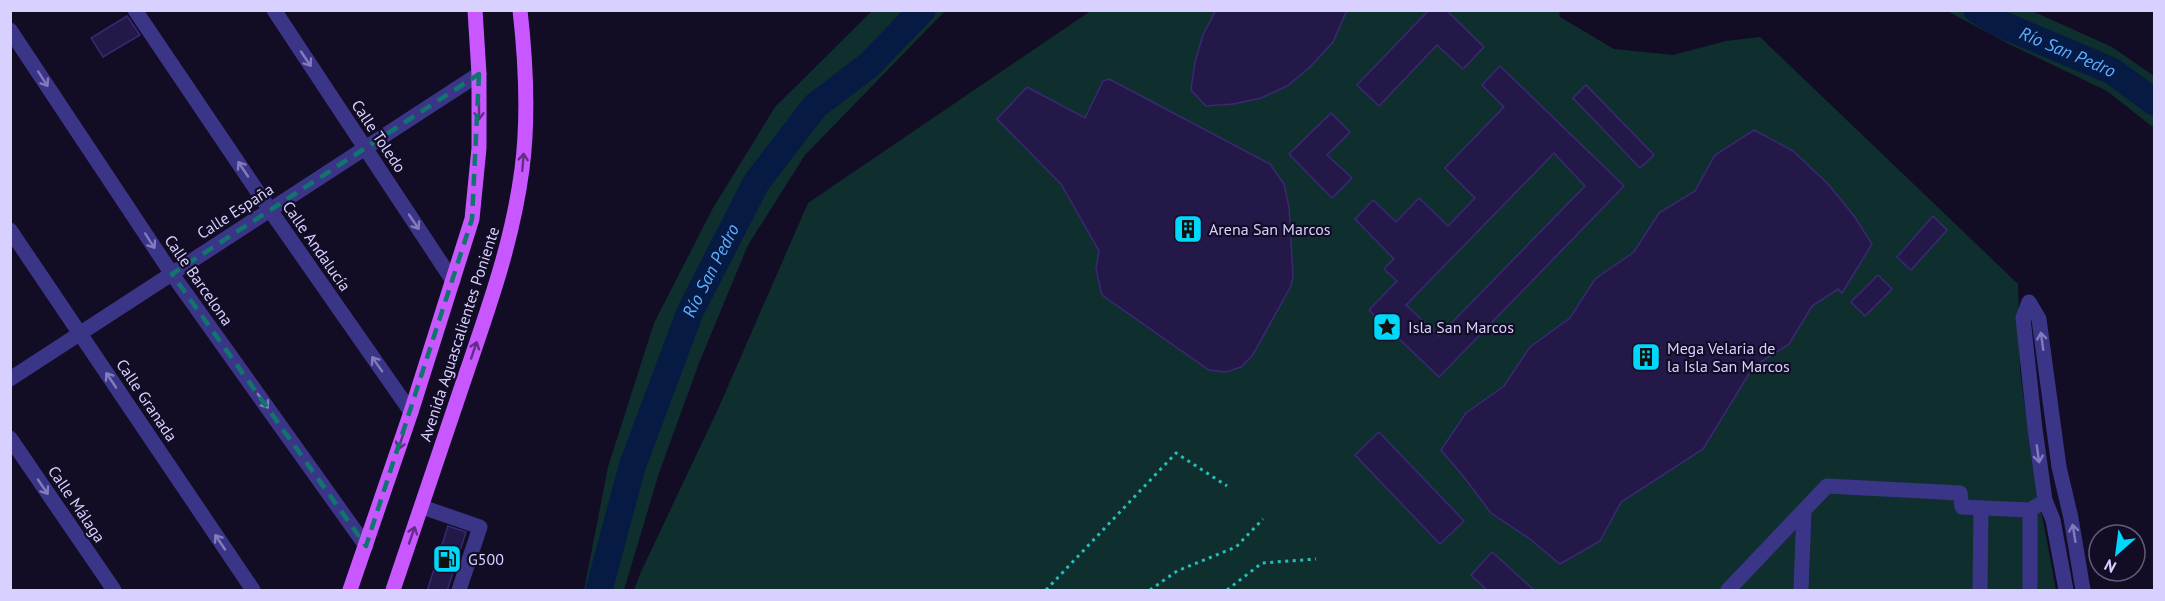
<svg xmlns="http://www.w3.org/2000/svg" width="2165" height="601" font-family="'PT Sans',sans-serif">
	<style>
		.green { fill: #0f2f2f }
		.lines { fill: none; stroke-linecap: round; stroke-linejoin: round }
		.river { stroke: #061a44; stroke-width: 27 }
		.building { fill: #231847; stroke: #3a2874; stroke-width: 1.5; fill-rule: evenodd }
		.path { stroke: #27bdba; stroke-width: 3; stroke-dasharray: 3 4.5; stroke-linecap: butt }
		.minor { stroke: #3b3587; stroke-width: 15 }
		.major { stroke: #c857ff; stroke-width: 15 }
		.oneway { stroke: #827bbd }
		.oneway2 { stroke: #642e87 }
		.marked { fill: none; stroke: #0f766e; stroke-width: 4.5; stroke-dasharray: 12 8; stroke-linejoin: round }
		.labels { text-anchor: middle; stroke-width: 4.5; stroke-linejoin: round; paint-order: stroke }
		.street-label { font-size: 16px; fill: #d8d0ff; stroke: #120d25 }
		.poi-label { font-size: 16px; fill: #d8d0ff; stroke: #120d25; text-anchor: start }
		.water-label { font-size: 18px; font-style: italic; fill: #5eaeff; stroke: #120d25 }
	</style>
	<rect width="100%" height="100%" fill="#120d25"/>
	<!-- green -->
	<g class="green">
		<polygon points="1092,10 1559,11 1560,17 1614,49 1673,55 1726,41 1760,37 2018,284 2020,370 2032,462 2056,590 634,590 640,574 719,407 808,203"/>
		<polygon points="872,11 945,11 805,155 748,245 699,363 659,473 624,590 584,590 608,467 654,323 713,208 775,107"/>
		<polygon points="1947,11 2032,11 2112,47 2154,76 2154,128 2107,91 2011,45"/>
	</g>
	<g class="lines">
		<!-- river -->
		<g class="river">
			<path id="s1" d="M 1977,10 L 2001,24 L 2112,71 L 2154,102"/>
			<path id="s2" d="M 599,590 L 632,467 L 690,312 L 756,183 L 815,106 L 869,65 L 922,10"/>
		</g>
	</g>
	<!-- building -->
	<g class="building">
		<polygon points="1216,10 1347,10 1333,42 1310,67 1287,86 1261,98 1233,104 1206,106 1191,90 1195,62 1203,35"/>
		<polygon points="1429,10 1446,10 1484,47 1463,69 1437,45 1379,106 1357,85"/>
		<polygon points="127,16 140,35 103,57 91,38"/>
		<path d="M 1500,66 L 1624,186 L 1439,377 L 1369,310 L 1397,281 L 1384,269 L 1394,259 L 1355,219 L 1373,200 L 1396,222 L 1419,198 L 1448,226 L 1475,198 L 1445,168 L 1504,107 L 1482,85 ZM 1554,153 L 1585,186 L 1439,336 L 1406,305 Z"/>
		<polygon points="1109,79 1270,164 1284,184 1289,207 1293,276 1291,286 1252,356 1241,367 1226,372 1209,370 1102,295 1096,269 1099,251 1061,184 997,119 1027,87 1085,118 1103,81"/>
		<polygon points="1586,85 1654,155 1640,168 1573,98"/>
		<polygon points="1331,113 1350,132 1327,155 1352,178 1332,198 1289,154"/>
		<polygon points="1754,130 1793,151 1828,184 1854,216 1872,244 1842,293 1838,289 1812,306 1789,344 1753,367 1703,449 1621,502 1600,541 1560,564 1530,539 1491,513 1464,477 1441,450 1466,413 1504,386 1530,347 1570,318 1595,279 1634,252 1659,213 1695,191 1715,155"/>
		<polygon points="1933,216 1947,230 1911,270 1897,257"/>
		<polygon points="1878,275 1892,289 1865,316 1851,302"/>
		<polygon points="1379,432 1464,521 1440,544 1355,455"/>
		<polygon points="448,526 466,532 447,591 427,591"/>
		<polygon points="1492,552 1535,591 1488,591 1471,575"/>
	</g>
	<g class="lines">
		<!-- path -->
		<g class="path">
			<polyline points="1046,590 1176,453 1227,486"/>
			<polyline points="1150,590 1177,571 1236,547 1263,519"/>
			<polyline points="1227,590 1262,563 1316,559"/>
		</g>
		<!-- minor -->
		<g class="minor">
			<polyline points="135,10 270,210 411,412"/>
			<polyline points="274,10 453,281"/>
			<polyline points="10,30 172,274 366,546"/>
			<polyline points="10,230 253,590"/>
			<polyline points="10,379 479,74"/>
			<polyline points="10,438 114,590"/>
			<polyline points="422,507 480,527 459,590"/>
			<polyline points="1728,590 1827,486 1960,493 1962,507 2030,510"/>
			<polyline points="1801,590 1804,510"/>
			<polyline points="1980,590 1981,508"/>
			<polyline points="2030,590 2030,510 2038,505"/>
			<polyline points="2066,590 2053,520 2045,500 2035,429 2023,318 2029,302 2039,319 2059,467 2071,518 2083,590"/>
		</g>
		<!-- major -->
		<g class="major">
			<polyline points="350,590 411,412 472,219 479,148 479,74 475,10"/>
			<path d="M 393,590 C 418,517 443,444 467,371 C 490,304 513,239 522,169 C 529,116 526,63 520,10"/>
		</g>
	</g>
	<!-- one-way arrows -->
	<defs><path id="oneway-shaft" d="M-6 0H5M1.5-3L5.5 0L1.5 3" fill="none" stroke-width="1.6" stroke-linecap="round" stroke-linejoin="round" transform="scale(1.5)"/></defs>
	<g class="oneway">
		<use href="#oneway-shaft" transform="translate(306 59) rotate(56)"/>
		<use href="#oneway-shaft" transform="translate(43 79) rotate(57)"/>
		<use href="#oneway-shaft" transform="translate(243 169) rotate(-124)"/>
		<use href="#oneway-shaft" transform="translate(414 222) rotate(56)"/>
		<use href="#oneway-shaft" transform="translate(150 241) rotate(57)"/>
		<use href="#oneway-shaft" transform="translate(2042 341) rotate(-98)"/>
		<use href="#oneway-shaft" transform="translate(377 364) rotate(-125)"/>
		<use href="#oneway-shaft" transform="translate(111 380) rotate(-124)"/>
		<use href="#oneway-shaft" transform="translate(263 401) rotate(54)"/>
		<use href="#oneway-shaft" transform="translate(2038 454) rotate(82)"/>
		<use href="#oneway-shaft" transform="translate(43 487) rotate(56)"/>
		<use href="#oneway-shaft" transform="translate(2074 533) rotate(-99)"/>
		<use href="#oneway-shaft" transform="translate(220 542) rotate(-124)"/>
	</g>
	<g class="oneway2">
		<use href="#oneway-shaft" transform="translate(479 111) rotate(90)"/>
		<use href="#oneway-shaft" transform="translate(523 162) rotate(-85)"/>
		<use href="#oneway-shaft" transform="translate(474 350) rotate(-71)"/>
		<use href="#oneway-shaft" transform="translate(401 441) rotate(108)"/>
		<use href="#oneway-shaft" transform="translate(412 535) rotate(-71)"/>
	</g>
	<!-- marked area -->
	<path class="marked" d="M 479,74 L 472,219 L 366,546 L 172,274 Z"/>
	<!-- icons -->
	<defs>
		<g id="building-square" transform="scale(1.5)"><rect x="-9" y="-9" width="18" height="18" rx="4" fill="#00d8fb" stroke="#120d25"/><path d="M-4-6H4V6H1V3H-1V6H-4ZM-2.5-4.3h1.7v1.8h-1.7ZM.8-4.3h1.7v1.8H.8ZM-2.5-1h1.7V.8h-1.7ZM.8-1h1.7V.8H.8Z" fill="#111"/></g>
		<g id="sight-square" transform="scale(1.5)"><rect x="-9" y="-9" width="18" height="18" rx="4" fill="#00d8fb" stroke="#120d25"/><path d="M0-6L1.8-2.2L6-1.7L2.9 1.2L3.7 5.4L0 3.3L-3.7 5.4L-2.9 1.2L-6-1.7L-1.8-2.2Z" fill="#111"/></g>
		<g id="fuel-square" transform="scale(1.5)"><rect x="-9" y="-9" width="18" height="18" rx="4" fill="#00d8fb" stroke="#120d25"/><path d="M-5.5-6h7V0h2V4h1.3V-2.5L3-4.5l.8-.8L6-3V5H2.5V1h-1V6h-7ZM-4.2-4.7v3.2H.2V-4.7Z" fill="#111"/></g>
	</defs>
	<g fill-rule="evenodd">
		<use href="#building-square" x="1188" y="229"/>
		<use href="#sight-square" x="1387" y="327"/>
		<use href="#building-square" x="1646" y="357"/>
		<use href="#fuel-square" x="447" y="559"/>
	</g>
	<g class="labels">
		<!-- street labels -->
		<g class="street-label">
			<text transform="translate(379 136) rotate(56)" y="6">Calle Toledo</text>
			<text transform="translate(235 211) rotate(-33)" y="6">Calle España</text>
			<text transform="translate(317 246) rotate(55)" y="6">Calle Andalucía</text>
			<text transform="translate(199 280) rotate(55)" y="6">Calle Barcelona</text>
			<text transform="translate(459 334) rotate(-72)" y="6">Avenida Aguascalientes Poniente</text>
			<text transform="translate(147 400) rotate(56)" y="6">Calle Granada</text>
			<text transform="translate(77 504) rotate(56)" y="6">Calle Málaga</text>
		</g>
		<!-- poi labels -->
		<g class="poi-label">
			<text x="1209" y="235">Arena San Marcos</text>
			<text x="1408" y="333">Isla San Marcos</text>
			<text x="1667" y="354">Mega Velaria de<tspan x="1667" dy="18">la Isla San Marcos</tspan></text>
			<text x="468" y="565">G500</text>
		</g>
		<!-- water labels -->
		<g class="water-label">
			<text dy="6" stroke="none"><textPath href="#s1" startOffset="100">Río San Pedro</textPath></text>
			<text dy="6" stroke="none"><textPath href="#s2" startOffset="339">Río San Pedro</textPath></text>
		</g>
	</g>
	<!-- border -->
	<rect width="2165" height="601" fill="none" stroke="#d8d0ff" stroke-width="24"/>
	<!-- north arrow -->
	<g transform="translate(2117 553) rotate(208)"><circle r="28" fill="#120d25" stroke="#615b7c" stroke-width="1.5"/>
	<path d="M0-4.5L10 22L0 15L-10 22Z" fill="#00d8fb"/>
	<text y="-9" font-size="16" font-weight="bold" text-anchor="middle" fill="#d8d0ff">N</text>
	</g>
</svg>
